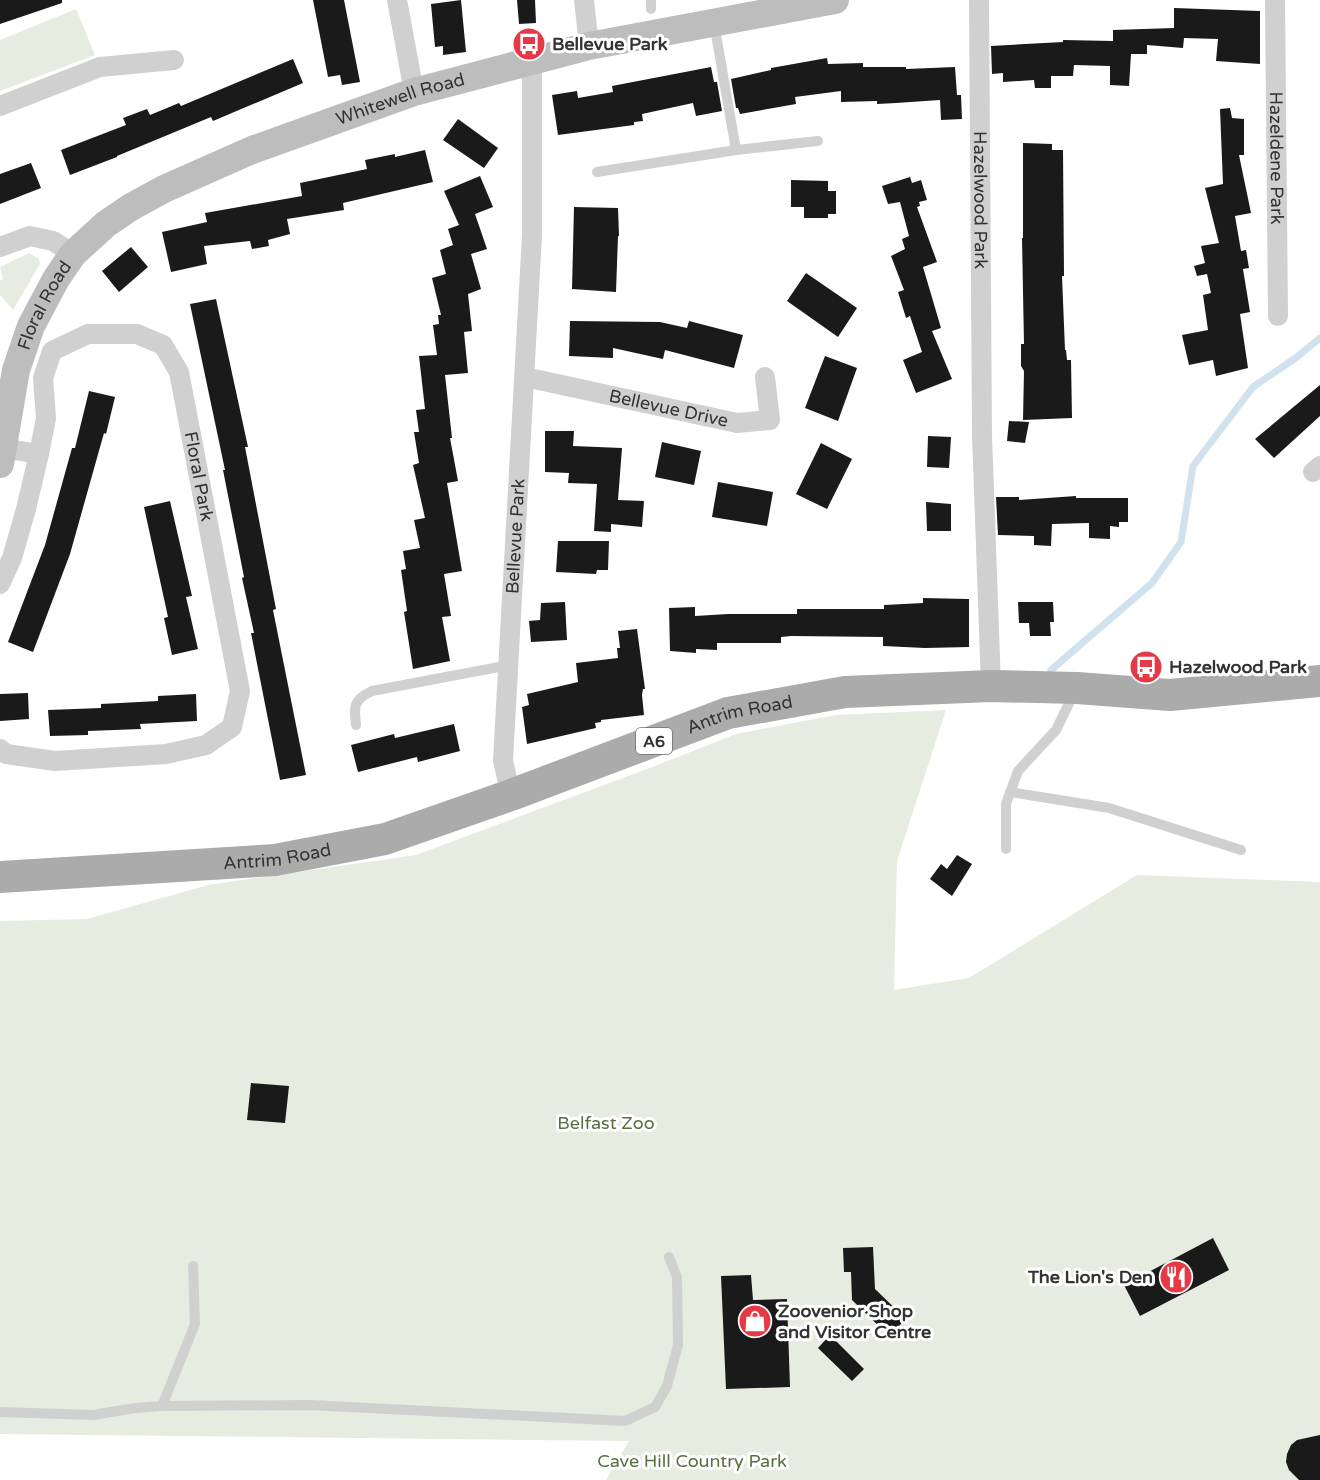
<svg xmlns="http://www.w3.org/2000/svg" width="1320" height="1480" font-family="'Varela Round',sans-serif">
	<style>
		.green { fill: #e6ecdf }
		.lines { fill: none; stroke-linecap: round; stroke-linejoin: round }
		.stream { stroke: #cfe2ee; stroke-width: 7 }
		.building { fill: #1a1a1a }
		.lane { stroke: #d0d0d0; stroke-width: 10 }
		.street { stroke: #d0d0d0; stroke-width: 20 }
		.secondary { stroke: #bdbdbd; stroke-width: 28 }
		.primary { stroke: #ababab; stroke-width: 32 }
		.labels { text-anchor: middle; stroke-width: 6; stroke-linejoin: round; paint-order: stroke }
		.shield { fill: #fff; stroke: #707070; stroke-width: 1.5 }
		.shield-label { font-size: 16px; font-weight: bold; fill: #333 }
		.poi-label { font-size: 18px; font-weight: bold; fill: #333; stroke: #fff; text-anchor: start }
		.street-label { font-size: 18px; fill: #333; stroke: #fff }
		.park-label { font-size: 18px; fill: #56703f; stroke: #fff }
	</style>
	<rect width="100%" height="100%" fill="#fff"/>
	<!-- green -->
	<g class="green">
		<polygon points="76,9 95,55 0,91 0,40"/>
		<polygon points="29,253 39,259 40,264 13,310 0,295 0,280 3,279 0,267"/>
		<polygon points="946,710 897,861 894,990 969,978 1137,875 1320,882 1320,1480 606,1480 629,1441 0,1434 0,921 87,919 208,885 416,855 655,766 736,734 836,715"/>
	</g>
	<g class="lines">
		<!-- stream -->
		<polyline class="stream" points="1051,670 1152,583 1181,542 1193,466 1253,387 1297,357 1320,338"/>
	</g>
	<!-- building -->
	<g class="building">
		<polygon points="0,0 62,0 62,3 0,24"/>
		<polygon points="313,0 344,0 360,82 342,85 340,75 328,77"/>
		<polygon points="461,0 466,52 443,55 443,46 435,47 431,4"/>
		<polygon points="517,0 535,0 536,23 519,24"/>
		<polygon points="1174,8 1260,11 1260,64 1216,61 1218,39 1184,38 1183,48 1147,45 1147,54 1131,54 1129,86 1110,85 1110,66 1074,65 1073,76 1051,76 1051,88 1035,88 1034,80 1003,82 1003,73 992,74 991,46 1063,42 1063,40 1113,41 1113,30 1174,28"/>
		<polygon points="827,58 828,64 863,63 863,67 906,67 906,69 955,67 957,95 961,95 962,119 941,120 940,100 896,103 877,104 877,101 841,102 841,91 795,97 796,104 740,114 738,108 736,108 731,79 771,70 771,68"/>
		<polygon points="293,59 303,83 213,121 211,117 117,156 117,157 70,175 61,150 126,125 123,118 147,109 150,115 179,103 181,106"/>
		<polygon points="711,67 714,82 717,82 722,111 696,116 693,103 642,114 643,121 634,122 634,125 558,135 552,95 577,91 578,98 613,92 612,86"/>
		<polygon points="1230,108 1232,118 1244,119 1244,155 1239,155 1251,213 1235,216 1241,251 1246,250 1249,268 1243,269 1250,312 1240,314 1248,368 1216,376 1213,360 1189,365 1182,335 1208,330 1203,295 1211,293 1207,274 1197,276 1194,266 1205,263 1201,246 1219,243 1205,188 1223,184 1220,109"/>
		<polygon points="458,119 498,148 484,168 443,140"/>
		<polygon points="1023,143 1052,144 1052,150 1063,150 1064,276 1062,276 1065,350 1066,350 1067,360 1071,360 1072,418 1023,420 1024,371 1021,366 1021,344 1024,344 1022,238 1023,238"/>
		<polygon points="425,150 433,182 343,203 344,210 287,219 290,234 268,240 269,246 252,249 250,241 204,246 207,264 171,272 162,232 207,222 205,213 302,196 300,183 367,169 365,160 395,154 395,157"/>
		<polygon points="31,163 41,188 0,204 0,174"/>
		<polygon points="480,176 493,207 475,214 487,249 471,254 481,289 468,294 472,331 464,332 468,373 445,375 452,438 450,438 458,481 447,483 462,571 444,574 451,616 442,617 450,661 413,669 404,612 407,611 401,570 406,569 403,551 420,548 414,520 425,518 413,465 419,463 414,432 419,432 416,410 425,409 419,356 437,355 433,325 439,324 438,315 441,315 432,278 446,274 440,250 453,245 448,229 459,225 444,191"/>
		<polygon points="910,177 912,183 921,180 927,200 919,202 920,206 917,207 937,262 923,267 941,328 932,331 952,379 916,393 903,360 922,352 910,316 906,318 898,292 904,290 891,256 905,249 902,239 909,236 900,202 888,204 882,186"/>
		<polygon points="791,180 828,181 828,191 836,191 836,214 828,214 828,218 804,218 804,207 791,207"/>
		<polygon points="574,207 618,208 619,236 618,236 616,292 572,289"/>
		<polygon points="131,247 148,267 119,292 102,271"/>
		<polygon points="806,273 857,308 838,337 787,301"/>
		<polygon points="216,299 248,447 245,447 276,609 273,610 306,775 280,780 251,633 254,633 242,578 244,577 223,470 225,470 190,304"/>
		<polygon points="570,321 660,322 687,328 689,321 743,335 734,368 665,350 663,359 613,348 613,358 569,356"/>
		<polygon points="825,356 857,368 838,421 805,408"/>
		<polygon points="1320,385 1320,416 1274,458 1255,439"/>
		<polygon points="89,391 115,397 106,434 104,433 70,554 33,652 8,642 45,545 72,448 75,448"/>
		<polygon points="1009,421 1029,422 1025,443 1007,441"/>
		<polygon points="545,431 574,431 573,446 622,448 618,500 644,501 642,527 611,524 611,532 594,531 597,484 568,483 569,473 545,472"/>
		<polygon points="928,436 951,437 949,468 927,467"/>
		<polygon points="662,442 701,451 694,485 655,477"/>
		<polygon points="821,443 852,459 827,509 796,494"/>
		<polygon points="718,482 773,492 767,526 712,517"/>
		<polygon points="1076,496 1076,498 1128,498 1128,522 1119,522 1119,527 1110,526 1110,539 1089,538 1089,523 1052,524 1051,546 1034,545 1034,536 998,535 996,497 1019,497 1019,500"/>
		<polygon points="170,501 192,596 186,597 198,649 172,655 164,618 168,617 144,507"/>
		<polygon points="926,502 951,504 951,531 927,531"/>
		<polygon points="558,541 609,541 608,570 597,570 596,574 556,572"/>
		<polygon points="923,598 969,599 969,647 925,648 883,646 883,637 791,636 781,637 781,643 717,643 717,650 696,649 696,653 670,651 669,608 695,607 695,616 728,614 797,614 797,609 884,609 884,605 923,603"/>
		<polygon points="565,602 567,640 531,642 529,621 540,620 541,603"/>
		<polygon points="1018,602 1053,602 1054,622 1050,622 1051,636 1030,636 1029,623 1019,623"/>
		<polygon points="637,629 645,689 643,689 642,695 644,715 601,720 601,722 595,723 596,728 527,744 522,707 529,705 527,694 578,682 576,663 618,658 617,648 620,648 618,631"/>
		<polygon points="28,693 29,719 0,721 0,694"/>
		<polygon points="196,694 197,721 140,724 141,729 88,731 88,735 50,736 48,710 101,708 101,704 158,701 158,696"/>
		<polygon points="454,724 460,751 418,762 417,757 358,772 351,745 394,734 395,738"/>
		<polygon points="957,855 972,864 952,896 930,879 941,864 947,869"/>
		<polygon points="251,1083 289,1086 285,1123 247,1120"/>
		<polygon points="1213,1238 1229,1270 1140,1316 1124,1285"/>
		<polygon points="873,1247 875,1289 906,1319 889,1336 852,1300 851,1272 844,1272 843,1248"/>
		<polygon points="751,1275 753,1300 787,1299 790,1387 726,1389 721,1276"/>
		<polygon points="830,1335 864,1369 852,1381 818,1348"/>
		<polygon points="1320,1435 1320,1480 1299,1480 1289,1470 1286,1462 1287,1454 1291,1445 1297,1440"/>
	</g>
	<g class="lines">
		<!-- lane -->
		<g class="lane">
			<polyline points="651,9 651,0"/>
			<polyline points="714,23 736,150"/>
			<polyline points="597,172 736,150 818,141"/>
			<path d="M 356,725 C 354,706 353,700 372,691 L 510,665"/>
			<polyline points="1010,792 1109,808 1241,850"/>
			<polyline points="1006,849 1006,804 1018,771 1056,730 1075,691"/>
			<polyline points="162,1406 195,1324 193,1266"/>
			<polyline points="0,1412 93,1415 135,1408 162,1406 310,1405 625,1421 655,1407 667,1386 678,1345 677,1277 669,1257"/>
		</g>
		<!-- street -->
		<g class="street">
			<polyline points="397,0 414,92"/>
			<polyline points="584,0 589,46"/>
			<path id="s1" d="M 979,0 L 982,435 L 991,686"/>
			<path id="s2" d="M 1275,0 L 1278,316"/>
			<polyline points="0,106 100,67 174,60"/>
			<polyline points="0,247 30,236 53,241 73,254"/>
			<path id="s3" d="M 525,377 L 737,423 L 770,420 L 765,377"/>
			<polyline points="3,448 39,454"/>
			<polyline points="1313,472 1320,466"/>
			<path id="s4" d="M 0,584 L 12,558 L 26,509 L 39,454 L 46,418 L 43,378 L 52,351 L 88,334 L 137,334 L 163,345 L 179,372 L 240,691 L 232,727 L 206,745 L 166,754 L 55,761 L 6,754 L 0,749"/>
			<path id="s5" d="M 511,795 L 503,761 L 532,235 L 532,62"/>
		</g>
		<!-- secondary -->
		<path class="secondary" id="s6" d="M 0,464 L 16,370 L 31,326 L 56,279 L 73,254 L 106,224 L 131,207 L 164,189 L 252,150 L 414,92 L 589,46 L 835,0"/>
		<!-- primary -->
		<path class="primary" id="s7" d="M 0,877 L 275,860 L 385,839 L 511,795 L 728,713 L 845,692 L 991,686 L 1077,688 L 1170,695 L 1320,681"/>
	</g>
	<!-- icons -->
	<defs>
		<g id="bus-disc" transform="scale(1.725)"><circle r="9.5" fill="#e63946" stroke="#fff"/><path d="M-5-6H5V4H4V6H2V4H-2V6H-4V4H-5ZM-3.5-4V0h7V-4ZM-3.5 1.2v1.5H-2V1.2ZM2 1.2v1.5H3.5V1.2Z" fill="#fff"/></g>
		<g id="restaurant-disc" transform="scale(1.725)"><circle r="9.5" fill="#e63946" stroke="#fff"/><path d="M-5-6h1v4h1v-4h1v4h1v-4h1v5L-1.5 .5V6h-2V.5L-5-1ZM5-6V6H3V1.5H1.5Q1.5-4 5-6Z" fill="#fff"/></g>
		<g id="shop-disc" transform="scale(1.725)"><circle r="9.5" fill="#e63946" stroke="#fff"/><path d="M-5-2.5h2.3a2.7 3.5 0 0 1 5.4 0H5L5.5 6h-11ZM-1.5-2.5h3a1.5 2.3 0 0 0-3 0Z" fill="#fff"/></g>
	</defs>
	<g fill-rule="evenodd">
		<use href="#bus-disc" x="529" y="44"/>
		<use href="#bus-disc" x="1146" y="667"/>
		<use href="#restaurant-disc" x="1176" y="1277"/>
		<use href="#shop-disc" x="755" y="1321"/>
	</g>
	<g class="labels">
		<!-- shield labels -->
		<rect class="shield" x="636" y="728" width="36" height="26" rx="4.5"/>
		<g class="shield-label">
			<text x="654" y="747">A6</text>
		</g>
		<!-- poi labels -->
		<g class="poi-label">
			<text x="552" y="50">Bellevue Park</text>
			<text x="1169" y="673">Hazelwood Park</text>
			<text x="1153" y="1283" text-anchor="end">The Lion's Den</text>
			<text x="778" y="1317">Zoovenior Shop<tspan x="778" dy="21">and Visitor Centre</tspan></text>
		</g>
		<!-- street labels -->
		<g class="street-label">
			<text dy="6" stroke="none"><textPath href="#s6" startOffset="591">Whitewell Road</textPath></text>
			<text dy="6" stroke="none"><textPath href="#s2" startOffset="158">Hazeldene Park</textPath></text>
			<text dy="6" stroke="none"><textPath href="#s1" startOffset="200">Hazelwood Park</textPath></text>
			<text dy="6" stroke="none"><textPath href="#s6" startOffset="166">Floral Road</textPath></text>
			<text dy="6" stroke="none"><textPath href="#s3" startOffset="147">Bellevue Drive</textPath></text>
			<text dy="6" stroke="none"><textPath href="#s4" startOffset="496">Floral Park</textPath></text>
			<text dy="6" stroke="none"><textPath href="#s5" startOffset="260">Bellevue Park</textPath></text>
			<text dy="6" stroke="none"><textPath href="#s7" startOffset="764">Antrim Road</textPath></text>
			<text dy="6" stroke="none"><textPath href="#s7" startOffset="278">Antrim Road</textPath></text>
		</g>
		<!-- park labels -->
		<g class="park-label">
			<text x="606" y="1129">Belfast Zoo</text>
			<text x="692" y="1467">Cave Hill Country Park</text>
		</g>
	</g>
</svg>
